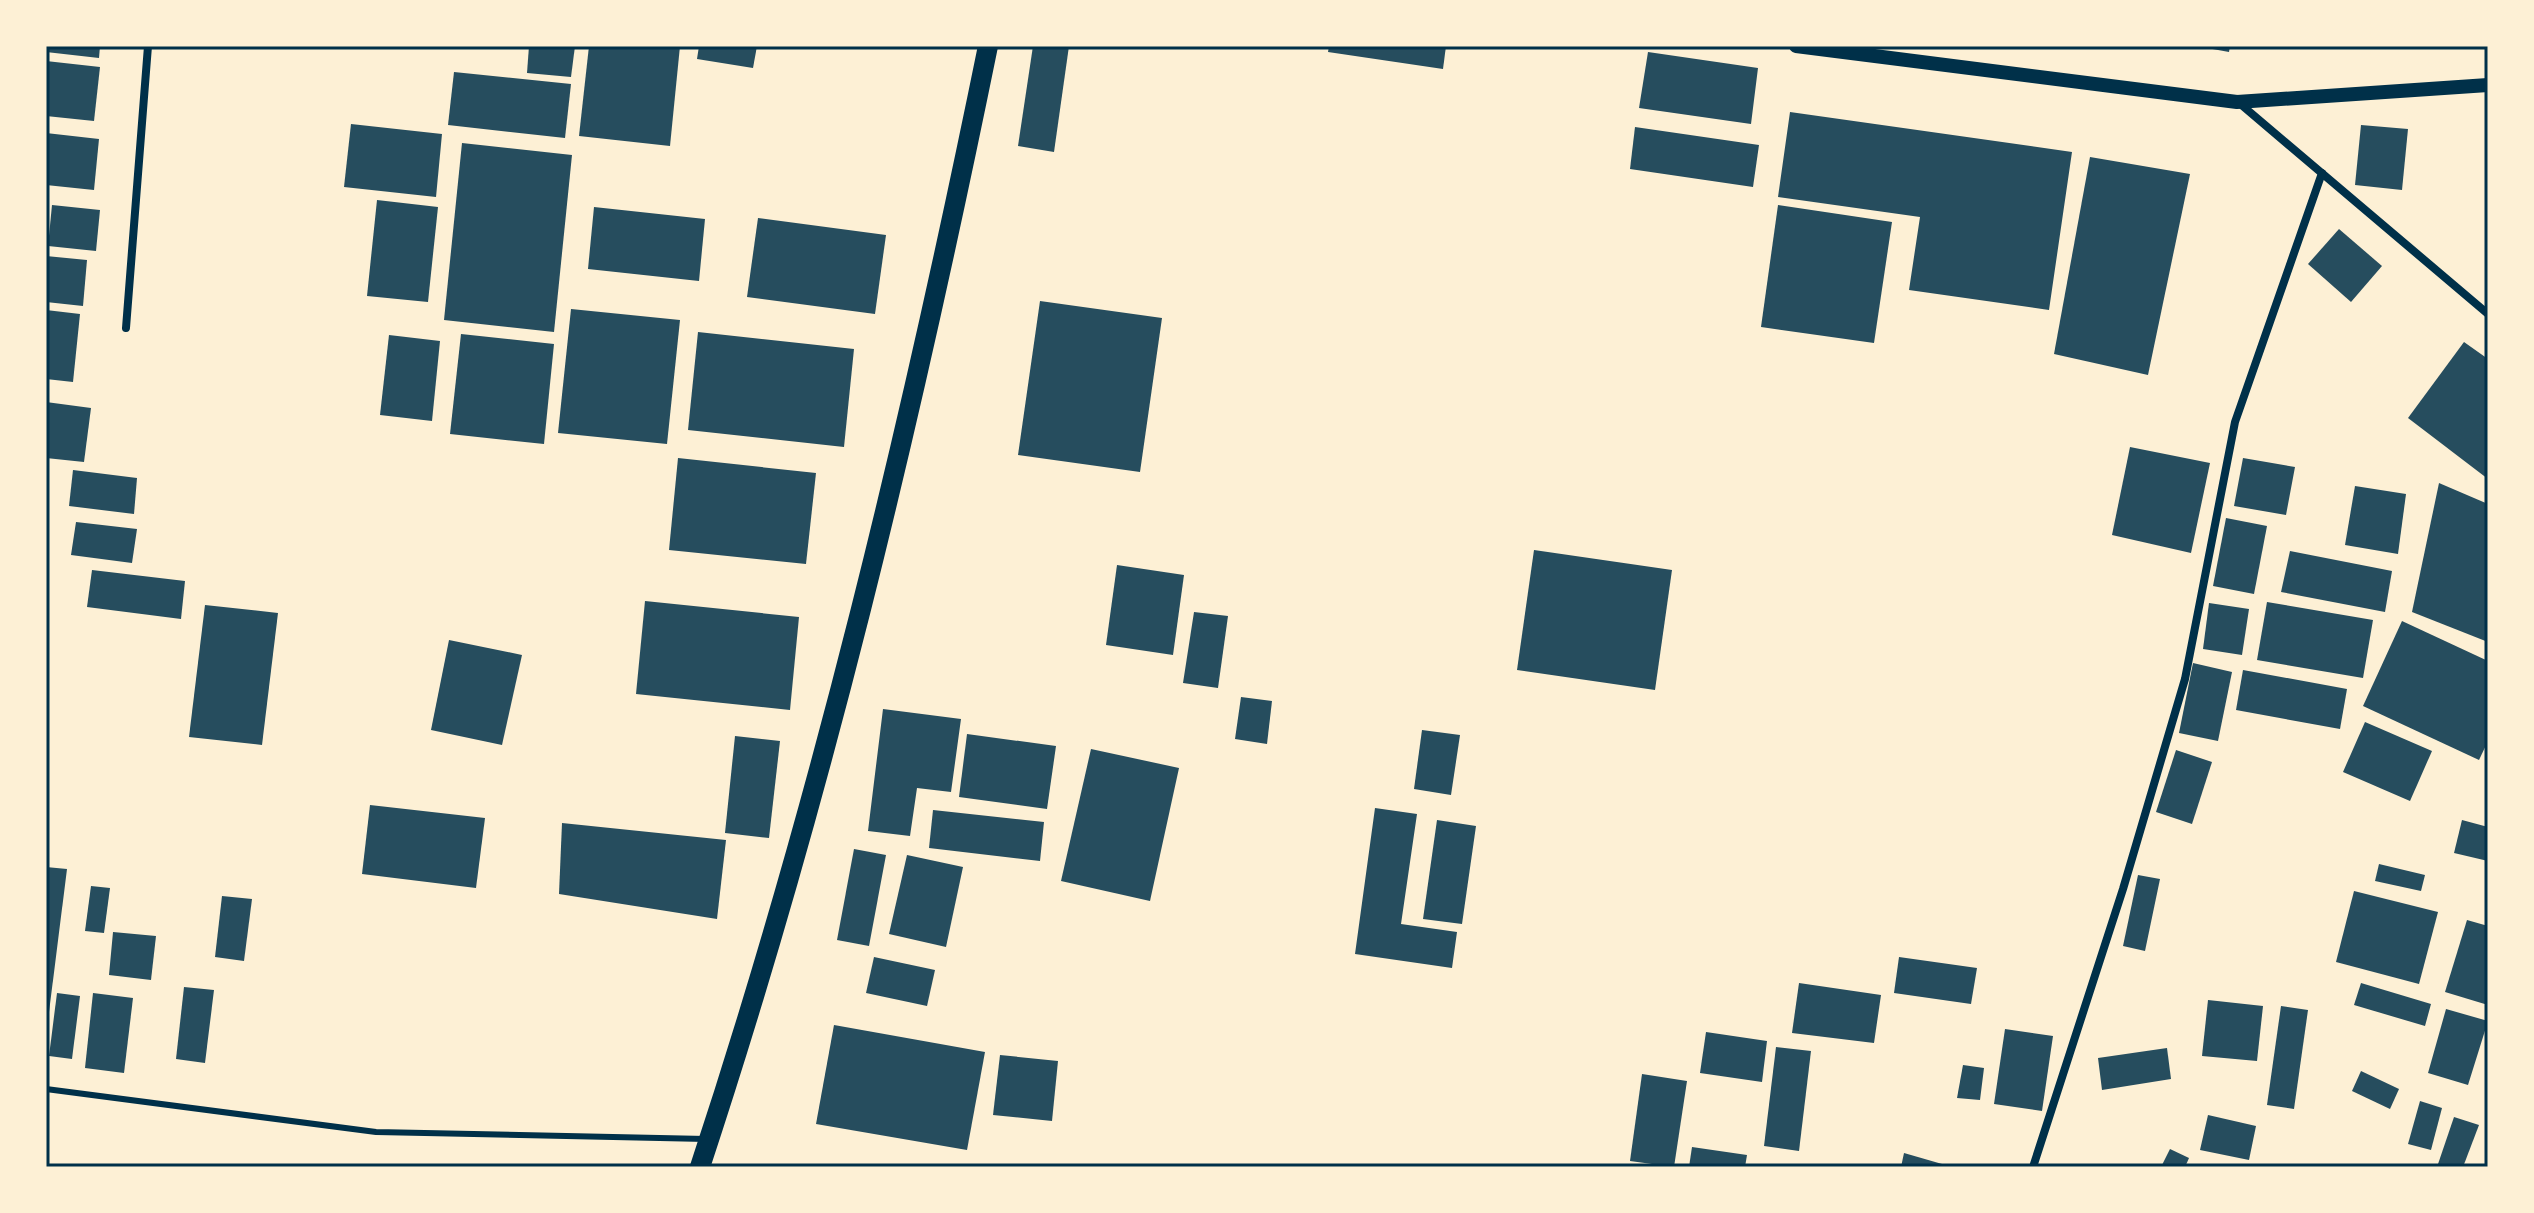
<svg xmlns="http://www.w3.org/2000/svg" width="2534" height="1213" font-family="'Sofia Sans Condensed',sans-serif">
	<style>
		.building { fill: #264d5e }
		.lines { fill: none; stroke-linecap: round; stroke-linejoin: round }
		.service { stroke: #003049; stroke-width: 6 }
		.minor { stroke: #003049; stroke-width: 8 }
		.tertiary { stroke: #003049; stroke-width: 14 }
		.primary { stroke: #003049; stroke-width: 20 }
		.neatline { fill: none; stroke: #003049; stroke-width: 3 }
	</style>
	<rect width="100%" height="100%" fill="#fdf0d5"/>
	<!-- building -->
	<g class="building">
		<polygon points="46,46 100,46 99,58 46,52"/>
		<polygon points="529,46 575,46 571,77 527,73"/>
		<polygon points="589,46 680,46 670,146 579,136"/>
		<polygon points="699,46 757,46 753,68 697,59"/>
		<polygon points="1033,46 1069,46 1054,152 1018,146"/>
		<polygon points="1329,46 1446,46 1443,69 1328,52"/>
		<polygon points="2196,46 2230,46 2229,52"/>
		<polygon points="1648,52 1758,68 1751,124 1639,108"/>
		<polygon points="46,61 100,67 94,121 46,116"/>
		<polygon points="454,72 571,84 565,138 448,125"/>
		<polygon points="1790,112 2072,152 2049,310 1909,290 1920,217 1778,197"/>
		<polygon points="351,124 442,134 436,197 344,187"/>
		<polygon points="2361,125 2408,129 2402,190 2355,185"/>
		<polygon points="1635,127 1759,145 1753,187 1630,169"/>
		<polygon points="46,133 99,139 94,190 46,185"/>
		<polygon points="462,143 572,155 554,332 444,320"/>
		<polygon points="2090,157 2190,174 2148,375 2054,354"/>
		<polygon points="377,200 438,207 428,302 367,296"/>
		<polygon points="52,205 100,210 96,251 48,246"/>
		<polygon points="1778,205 1892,222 1874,343 1761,327"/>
		<polygon points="594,207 705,219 699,281 588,269"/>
		<polygon points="758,218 886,235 875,314 747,297"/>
		<polygon points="2339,229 2382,266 2351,302 2308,264"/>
		<polygon points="46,256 87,260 83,306 46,302"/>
		<polygon points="1040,301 1162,318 1140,472 1018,455"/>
		<polygon points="571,309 680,320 667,444 558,433"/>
		<polygon points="46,310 80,314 73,382 46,379"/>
		<polygon points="698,332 854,349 844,447 688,430"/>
		<polygon points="461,334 554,344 544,444 450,434"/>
		<polygon points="389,335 440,341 432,421 380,415"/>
		<polygon points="2464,342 2488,359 2488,479 2408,418"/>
		<polygon points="46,402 91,408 84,462 46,458"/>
		<polygon points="2130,447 2210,463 2191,553 2112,535"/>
		<polygon points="678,458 816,473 806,564 669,550"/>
		<polygon points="2243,458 2295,467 2286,515 2234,506"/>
		<polygon points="73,470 137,478 134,514 69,506"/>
		<polygon points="2439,483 2488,504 2488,642 2412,612"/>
		<polygon points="2355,486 2406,494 2398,554 2345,545"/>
		<polygon points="2226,518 2267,526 2254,594 2213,586"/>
		<polygon points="76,522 137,529 132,563 71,555"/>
		<polygon points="1534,550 1672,570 1655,690 1517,670"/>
		<polygon points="2290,551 2392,571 2385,612 2281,592"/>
		<polygon points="1117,565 1184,575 1173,655 1106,645"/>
		<polygon points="92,570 185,581 181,619 87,607"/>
		<polygon points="645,601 799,617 790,710 636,694"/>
		<polygon points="2267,602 2373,620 2363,678 2257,660"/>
		<polygon points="2209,603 2249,609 2242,655 2203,649"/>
		<polygon points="205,605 278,613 262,745 189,737"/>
		<polygon points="1194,612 1228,616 1218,688 1183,683"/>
		<polygon points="2402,621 2488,661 2488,741 2479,760 2363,706"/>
		<polygon points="449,640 522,655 502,745 431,730"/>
		<polygon points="2193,663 2232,672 2218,741 2179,733"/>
		<polygon points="2243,670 2347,689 2340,729 2236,710"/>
		<polygon points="1241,697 1272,701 1267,744 1235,739"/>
		<polygon points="883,709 961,719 951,792 917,788 910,836 868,831"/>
		<polygon points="2365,722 2432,751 2410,801 2343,772"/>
		<polygon points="1422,730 1460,735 1451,795 1414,789"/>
		<polygon points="967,734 1056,746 1047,809 959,797"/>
		<polygon points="735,736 780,741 769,838 725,833"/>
		<polygon points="1091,749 1179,768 1150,901 1061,881"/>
		<polygon points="2176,750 2212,762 2192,824 2156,812"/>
		<polygon points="370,805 485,818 476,888 362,874"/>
		<polygon points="1375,808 1417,814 1401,924 1457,932 1452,968 1355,954"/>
		<polygon points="933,810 1044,822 1040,861 929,848"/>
		<polygon points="1437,820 1476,826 1462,924 1423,919"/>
		<polygon points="2462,820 2488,827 2488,861 2454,853"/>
		<polygon points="562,823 726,840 717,919 559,894"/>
		<polygon points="854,849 886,855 869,946 837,940"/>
		<polygon points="907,855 963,867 946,947 889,934"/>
		<polygon points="2379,864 2425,875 2421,891 2375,881"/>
		<polygon points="46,867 67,869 48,1020 46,1019"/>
		<polygon points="2138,875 2160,879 2145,951 2123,946"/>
		<polygon points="91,886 110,888 104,933 85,931"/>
		<polygon points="2354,891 2438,912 2419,984 2336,962"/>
		<polygon points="222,896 252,899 244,961 215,957"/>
		<polygon points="2467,920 2488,926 2488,1005 2445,992"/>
		<polygon points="113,932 156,936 151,980 109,975"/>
		<polygon points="874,957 935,970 927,1006 866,993"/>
		<polygon points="1899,957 1977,968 1971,1004 1894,993"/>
		<polygon points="1799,983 1881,995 1874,1043 1792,1033"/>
		<polygon points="2361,983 2431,1004 2425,1026 2354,1005"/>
		<polygon points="184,987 214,990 205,1063 176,1059"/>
		<polygon points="57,993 80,996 72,1059 49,1056"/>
		<polygon points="93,993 133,998 124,1073 85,1068"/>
		<polygon points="2208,1000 2263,1006 2257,1061 2202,1056"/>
		<polygon points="2281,1006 2308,1010 2294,1109 2267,1105"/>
		<polygon points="2446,1009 2488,1021 2468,1085 2428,1073"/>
		<polygon points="834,1025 985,1052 967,1150 816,1124"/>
		<polygon points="2005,1029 2053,1036 2042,1111 1994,1104"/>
		<polygon points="1706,1032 1767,1041 1762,1082 1700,1073"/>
		<polygon points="1776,1047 1811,1051 1799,1151 1764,1146"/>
		<polygon points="2167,1048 2171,1079 2102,1090 2098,1058"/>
		<polygon points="1000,1055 1058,1061 1052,1121 993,1115"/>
		<polygon points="1963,1065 1984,1068 1980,1100 1957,1098"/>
		<polygon points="2361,1071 2399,1089 2390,1109 2352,1091"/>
		<polygon points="1642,1074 1687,1081 1674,1167 1630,1161"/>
		<polygon points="2420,1101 2442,1108 2431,1150 2408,1144"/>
		<polygon points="2208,1115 2256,1126 2249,1160 2200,1150"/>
		<polygon points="2454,1117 2479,1125 2463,1167 2437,1167"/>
		<polygon points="1692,1147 1747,1155 1745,1167 1689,1167"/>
		<polygon points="2170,1149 2189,1158 2185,1167 2161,1167"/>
		<polygon points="1904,1153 1949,1166 1949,1167 1901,1167"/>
	</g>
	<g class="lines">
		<!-- service -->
		<polyline class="service" points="46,1089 376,1132 706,1139"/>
		<!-- minor -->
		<g class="minor">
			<polyline points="2238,102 2488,314"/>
			<polyline points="126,328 148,46"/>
			<polyline points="2033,1167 2123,889 2185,679 2235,422 2322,173"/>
		</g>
		<!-- tertiary -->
		<polyline class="tertiary" points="1796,46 2237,102 2488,85"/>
		<!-- primary -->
		<path class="primary" d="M 700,1167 C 821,801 911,424 988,46"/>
	</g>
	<!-- border -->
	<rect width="2534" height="1213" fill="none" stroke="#fdf0d5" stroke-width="96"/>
	<rect x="48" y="48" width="2438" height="1117" class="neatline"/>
</svg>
